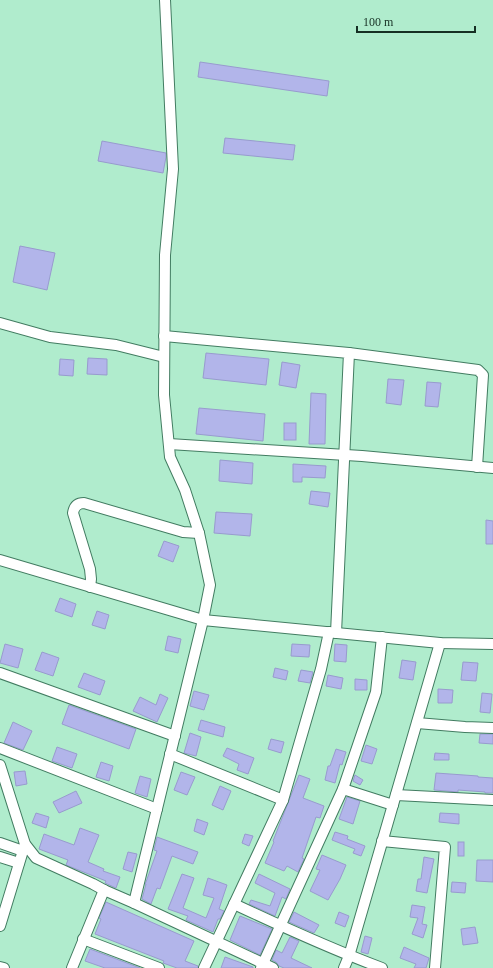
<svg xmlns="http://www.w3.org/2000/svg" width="493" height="968" font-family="'Times New Roman',serif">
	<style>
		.building { fill: #b2b5ea; stroke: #989bce }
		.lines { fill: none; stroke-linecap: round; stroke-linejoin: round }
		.minor-casing { stroke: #427c61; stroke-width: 12 }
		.minor { stroke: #fff; stroke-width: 10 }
	</style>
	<rect width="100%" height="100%" fill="#b0eccd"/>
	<!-- building -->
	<g class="building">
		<polygon points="200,62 329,81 327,96 198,77"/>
		<polygon points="225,138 295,145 293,160 223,153"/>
		<polygon points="102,141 166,153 166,157 163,173 98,161"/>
		<polygon points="20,246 55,253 47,290 13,282"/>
		<polygon points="206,353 269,359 266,385 203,378"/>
		<polygon points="88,358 107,359 107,375 87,374"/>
		<polygon points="60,359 74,360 73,376 59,375"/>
		<polygon points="282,362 300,365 296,388 279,385"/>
		<polygon points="388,379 404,380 401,405 386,403"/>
		<polygon points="427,382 441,383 438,407 425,406"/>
		<polygon points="311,393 326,394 325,444 309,444"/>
		<polygon points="199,408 265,414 263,441 196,434"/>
		<rect x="284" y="423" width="12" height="17"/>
		<polygon points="220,460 253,463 252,484 219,481"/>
		<polygon points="293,464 326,466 325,478 302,477 302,482 293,482"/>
		<polygon points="311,491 330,493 328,507 309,504"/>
		<polygon points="216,512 252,514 250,536 214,533"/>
		<polygon points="486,520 493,521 493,544 486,544"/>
		<polygon points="164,541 179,546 173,562 158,556"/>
		<polygon points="60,598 76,604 72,617 55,611"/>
		<polygon points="97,611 109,615 105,629 92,625"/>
		<polygon points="168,636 181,639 178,653 165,650"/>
		<polygon points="5,644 23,649 18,668 0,663"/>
		<polygon points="292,644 310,645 309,657 291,656"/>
		<polygon points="335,644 347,645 346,662 334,661"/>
		<polygon points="42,652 59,658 53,676 35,670"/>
		<polygon points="402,660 416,662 413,680 399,678"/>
		<polygon points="463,662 478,663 476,681 461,680"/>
		<polygon points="275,668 288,671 286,680 273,677"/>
		<polygon points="301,670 313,672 310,683 298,681"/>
		<polygon points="84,673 105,681 100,695 78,687"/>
		<polygon points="328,675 343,678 341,689 326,686"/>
		<polygon points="355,679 367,680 367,690 355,690"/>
		<polygon points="438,689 453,690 452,703 438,703"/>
		<polygon points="194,691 209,695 204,710 190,706"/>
		<polygon points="482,693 492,694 490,713 480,712"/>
		<polygon points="160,694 168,698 157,722 133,711 140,697 156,705"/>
		<polygon points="69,705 136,729 129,749 62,724"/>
		<polygon points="201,720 225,727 223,737 198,730"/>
		<polygon points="13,722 32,731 23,750 4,743"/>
		<polygon points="190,733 201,737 196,756 184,753"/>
		<polygon points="480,734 493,734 493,744 479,743"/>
		<polygon points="271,739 284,742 281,753 268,749"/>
		<polygon points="366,745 377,749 372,764 361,761"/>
		<polygon points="57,747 77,754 72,768 52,761"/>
		<polygon points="227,748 254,758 248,774 237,770 239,764 223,756"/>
		<polygon points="336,749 346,752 342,765 340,764 335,783 325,780 328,766 330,766"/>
		<polygon points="435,753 449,754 449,760 434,760"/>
		<polygon points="101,762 113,766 109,781 96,777"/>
		<polygon points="25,771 27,784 16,786 14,772"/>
		<polygon points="181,772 195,777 187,795 174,790"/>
		<polygon points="436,773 478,776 478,777 493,778 493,793 485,793 485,792 458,790 458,792 434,790"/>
		<polygon points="299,775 310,779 303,798 324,806 320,818 316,817 302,858 304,859 298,872 287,866 284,871 265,863 274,842 273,841"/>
		<polygon points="355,775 363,780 360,785 353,781"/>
		<polygon points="140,776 151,779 147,797 135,793"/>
		<polygon points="220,786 231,791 223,810 212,805"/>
		<polygon points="76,791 82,803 59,813 53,802"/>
		<polygon points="347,797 360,801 353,824 339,819"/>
		<polygon points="36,813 49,817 46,828 32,823"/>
		<polygon points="440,813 459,814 459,824 439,822"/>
		<polygon points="197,819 208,823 204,835 194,831"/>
		<polygon points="80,828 99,835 88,862 104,869 103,871 120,877 116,888 105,883 106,881 66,865 68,860 39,849 44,834 74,845"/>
		<polygon points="335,832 348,836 347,839 365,846 361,856 353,853 355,849 332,840"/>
		<polygon points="245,834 253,836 249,846 242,843"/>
		<polygon points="157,837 198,852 193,864 172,856 160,889 157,888 151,904 142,899 146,884 145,884 146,882 157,851 154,850"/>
		<rect x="458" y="842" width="6" height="14"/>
		<polygon points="128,852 137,854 132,872 123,869"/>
		<polygon points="322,855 346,865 340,879 328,900 310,891 320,870 316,869"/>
		<polygon points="424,857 434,859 427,893 416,891 418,879 421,879"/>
		<polygon points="477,860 493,860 493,882 476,881"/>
		<polygon points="182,874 194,878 183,908 206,918 214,898 203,895 208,878 227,885 219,909 224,911 220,919 218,919 213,932 186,920 188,916 168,909"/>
		<polygon points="259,874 290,889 286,899 282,897 275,916 249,904 251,900 270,906 275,893 255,883"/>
		<polygon points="452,882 466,883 465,893 451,892"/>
		<polygon points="106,902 194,941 185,961 198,966 198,968 177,968 163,963 164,961 95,934 101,919 99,918"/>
		<polygon points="412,905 425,907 422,924 427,925 423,938 412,934 418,918 410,917"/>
		<polygon points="294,912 319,925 314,933 289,922"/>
		<polygon points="339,912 349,916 345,927 335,923"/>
		<polygon points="240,916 272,929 260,955 230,940"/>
		<polygon points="475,927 478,943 463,945 461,929"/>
		<polygon points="365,936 372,938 368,954 361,952"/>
		<polygon points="290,937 299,941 291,958 312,968 284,968 279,966 276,962 272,960 276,950 282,953"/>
		<polygon points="404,947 429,958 426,968 414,968 416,964 400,958"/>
		<polygon points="90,949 140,968 105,968 85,961"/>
		<polygon points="225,957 253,967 253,968 221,968"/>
	</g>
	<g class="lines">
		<!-- minor casing -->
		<g class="minor-casing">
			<g id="minor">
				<polyline points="0,323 50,337 116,345 164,357"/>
				<polyline points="164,336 349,353 336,633"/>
				<polyline points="349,353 478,370 483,375 477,467"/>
				<polyline points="169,444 362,456 493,468"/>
				<polyline points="0,560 203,620 440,643 493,644"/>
				<path d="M 90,587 L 91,579 L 90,569 L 73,513 C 74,507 77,503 84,503 L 183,532 L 199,533"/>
				<polyline points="0,673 175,736"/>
				<polyline points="417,723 465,727 493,728"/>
				<polyline points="0,748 157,809"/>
				<polyline points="170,754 283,800"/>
				<polyline points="0,765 25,844 36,858 93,884 104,890 134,903 273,968"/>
				<polyline points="343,789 393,805"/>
				<polyline points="396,795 493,800"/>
				<polyline points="382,841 445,847 435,968"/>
				<polyline points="0,843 23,851"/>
				<polyline points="0,857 19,863"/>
				<polyline points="134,903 203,620 210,585 199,533 185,490 170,457 164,395 165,255 173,169 165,0"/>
				<path d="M 234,904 C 283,927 331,949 382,968"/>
				<polyline points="0,926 25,844"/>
				<polyline points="83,939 159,968"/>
				<polyline points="0,967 4,968"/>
				<polyline points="72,968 104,890"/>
				<polyline points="204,968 283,800 321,669 329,632"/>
				<polyline points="261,968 343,789 376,692 382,637"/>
				<polyline points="344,968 349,956 440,643"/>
			</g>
		</g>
		<!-- minor -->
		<use href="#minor" class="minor"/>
	</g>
	<!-- scale -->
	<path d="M357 26v6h118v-6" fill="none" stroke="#162f23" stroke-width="2"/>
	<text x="363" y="26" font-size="12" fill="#162f23" stroke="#b0eccd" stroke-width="3" paint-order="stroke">100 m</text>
</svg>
